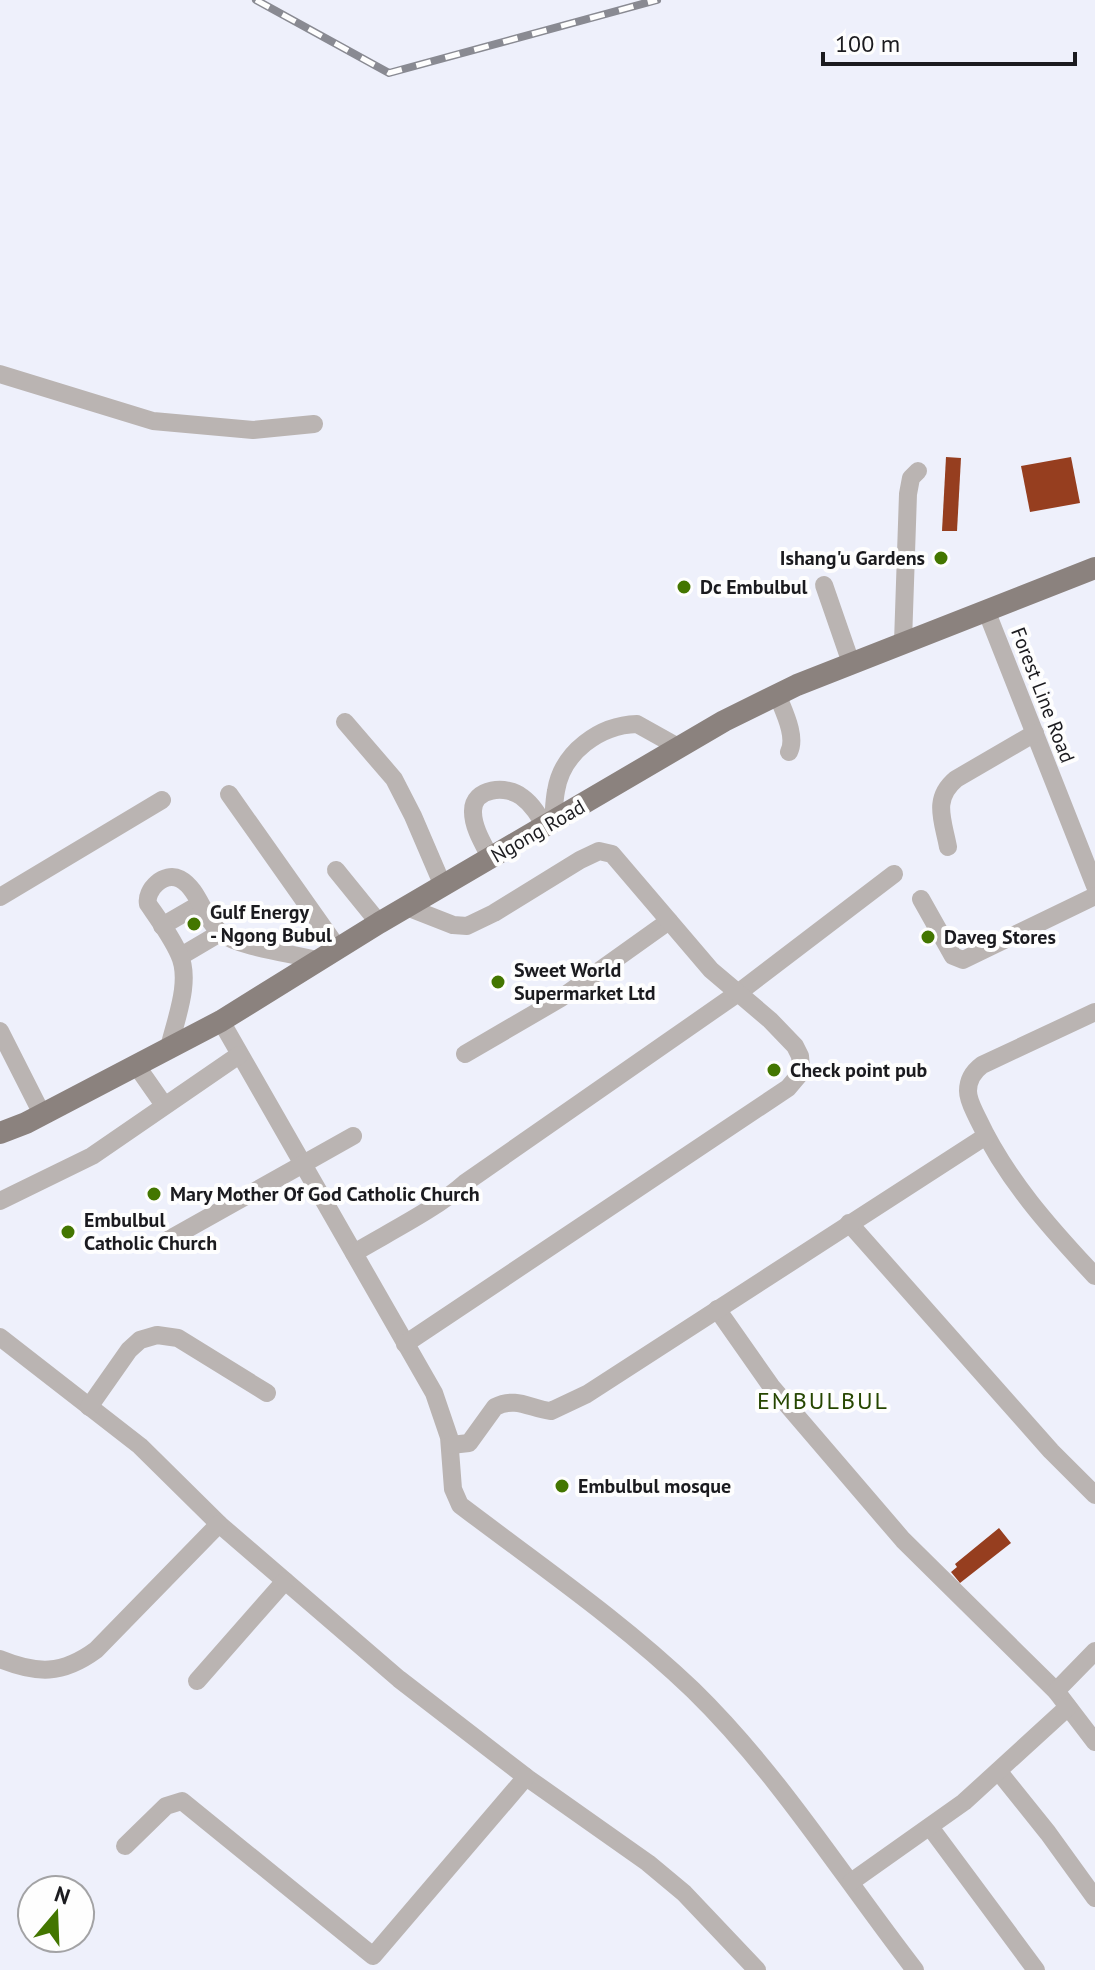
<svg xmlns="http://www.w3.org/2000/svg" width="1095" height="1970" font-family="'PT Sans',sans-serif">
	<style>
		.building { fill: #963e1f }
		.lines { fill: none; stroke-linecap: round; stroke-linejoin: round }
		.minor { stroke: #bab4b2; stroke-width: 18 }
		.major { stroke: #8b827e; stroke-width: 22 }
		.rail-casing { stroke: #898a92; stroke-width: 8 }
		.rail { stroke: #fefefe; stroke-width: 5; stroke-dasharray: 15; stroke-linecap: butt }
		.poi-dot { fill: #437600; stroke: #fefefe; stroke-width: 3 }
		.labels { text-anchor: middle; stroke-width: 8; stroke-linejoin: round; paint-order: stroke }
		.poi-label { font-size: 20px; font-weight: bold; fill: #1b1b1f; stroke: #fefefe; text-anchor: start }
		.street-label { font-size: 20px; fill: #1b1b1f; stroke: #fefefe }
		.quarter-label { font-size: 24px; letter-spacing: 2px; fill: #264600; stroke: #fefefe }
	</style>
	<rect width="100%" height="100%" fill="#eef0fb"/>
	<!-- building -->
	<g class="building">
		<polygon points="946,457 961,458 957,531 942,531"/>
		<polygon points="1071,457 1080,503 1030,512 1021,466"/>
		<polygon points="999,1528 1011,1543 960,1583 951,1572 957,1567 955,1564"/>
	</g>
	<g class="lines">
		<!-- minor -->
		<g class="minor">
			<polyline points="0,374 153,421 253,430 314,424"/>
			<polyline points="824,585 851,663"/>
			<polyline points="986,610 1095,886"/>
			<polyline points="903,642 908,494 911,478 918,471"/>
			<path d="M 777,694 C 783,710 797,736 789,752"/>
			<polyline points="345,722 394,779 413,816 443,886"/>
			<polyline points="229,794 337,947"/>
			<path d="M 553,822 C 554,812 554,801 556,791 C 562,752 600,725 637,724 L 680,748"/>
			<path d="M 948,847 C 943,820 932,799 956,779 L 1035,733"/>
			<path d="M 491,859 C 484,845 473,828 473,812 C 472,787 508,785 522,797 C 533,805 539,816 545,827"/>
			<polyline points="336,870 379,923"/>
			<polyline points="0,897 162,800"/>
			<polyline points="921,899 953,956 963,960 1095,896"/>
			<polyline points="162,926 200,904"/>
			<polyline points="181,956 220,933"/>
			<path d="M 1095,1012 L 982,1065 C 974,1071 968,1079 968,1091 C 968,1101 974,1110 978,1119 C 1006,1179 1050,1228 1095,1276"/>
			<path d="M 221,1021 L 434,1393 L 449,1437 L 453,1489 L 460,1505 C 539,1565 621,1621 693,1690 C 779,1774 842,1876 915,1970"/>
			<polyline points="0,1031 42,1114"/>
			<path d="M 169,1048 C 175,1021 192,981 179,954 C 171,936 159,920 148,904 C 145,890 164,871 180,879 C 199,889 204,920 221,933 C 238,947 294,954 317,960"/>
			<polyline points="465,1054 561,998 669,921"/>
			<polyline points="136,1065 164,1105"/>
			<polyline points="0,1201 92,1156 239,1055"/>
			<polyline points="849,1223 1051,1451 1095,1495"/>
			<polyline points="166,1241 353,1136"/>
			<path d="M 354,1253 C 389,1232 436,1209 465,1183 L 738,993 L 894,874"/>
			<polyline points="717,1309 771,1386 903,1540 1056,1691 1095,1742"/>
			<polyline points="0,1337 140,1446 219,1524 399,1679 526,1777 648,1863 684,1893 757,1970"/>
			<polyline points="405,1344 788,1088 799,1075 801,1068 800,1056 795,1046 770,1020 711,970 612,854 599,851 580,860 494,913 467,926 453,925 407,907"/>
			<polyline points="89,1407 129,1350 140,1340 157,1335 178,1338 267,1393"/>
			<path d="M 451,1445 L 469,1443 L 495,1407 C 516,1396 531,1409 551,1411 L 587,1394 L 986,1136"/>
			<path d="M 0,1659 C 37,1674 62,1675 96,1650 L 219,1524"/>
			<polyline points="197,1681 285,1581"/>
			<polyline points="1056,1691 1095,1651"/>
			<polyline points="999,1772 1048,1833 1095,1898"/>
			<polyline points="930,1827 1036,1970"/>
			<polyline points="125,1846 166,1806 182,1801 373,1956 526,1777"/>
			<polyline points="851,1882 964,1802 1068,1707"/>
		</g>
		<!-- major -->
		<polyline class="major" points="0,1133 26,1123 221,1021 379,923 724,721 797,685 1095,568"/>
		<!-- rail casing -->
		<g class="rail-casing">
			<polyline id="rail" points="256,0 389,73 657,0"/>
		</g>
		<!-- rail -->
		<use href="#rail" class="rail"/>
	</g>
	<!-- markers -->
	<g class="poi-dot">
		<circle cx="941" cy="558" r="8"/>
		<circle cx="684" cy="587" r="8"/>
		<circle cx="194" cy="924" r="8"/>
		<circle cx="928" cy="937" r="8"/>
		<circle cx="498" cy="982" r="8"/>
		<circle cx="774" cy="1070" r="8"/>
		<circle cx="154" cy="1194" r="8"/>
		<circle cx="68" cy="1232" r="8"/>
		<circle cx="562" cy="1486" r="8"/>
	</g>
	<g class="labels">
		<!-- poi labels -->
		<g class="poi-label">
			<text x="925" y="565" text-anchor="end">Ishang'u Gardens</text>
			<text x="700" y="594">Dc Embulbul</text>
			<text x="210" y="919">Gulf Energy<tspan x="210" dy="23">- Ngong Bubul</tspan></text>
			<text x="944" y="944">Daveg Stores</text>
			<text x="514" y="977">Sweet World<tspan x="514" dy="23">Supermarket Ltd</tspan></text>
			<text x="790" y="1077">Check point pub</text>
			<text x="170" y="1201">Mary Mother Of God Catholic Church</text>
			<text x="84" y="1227">Embulbul<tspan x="84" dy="23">Catholic Church</tspan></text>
			<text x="578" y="1493">Embulbul mosque</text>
		</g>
		<!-- street labels -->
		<g class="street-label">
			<text transform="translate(1043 695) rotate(69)" y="7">Forest Line Road</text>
			<text transform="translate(538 831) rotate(-30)" y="7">Ngong Road</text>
		</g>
		<!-- quarter labels -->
		<g class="quarter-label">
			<text x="823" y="1409">EMBULBUL</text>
		</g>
	</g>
	<!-- north arrow -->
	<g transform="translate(56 1914) rotate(19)"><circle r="38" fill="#fefefe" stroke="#a3a3a5" stroke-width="2"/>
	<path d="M0-6L14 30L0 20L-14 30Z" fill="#437600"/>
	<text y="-12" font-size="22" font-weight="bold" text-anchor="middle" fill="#1b1b1f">N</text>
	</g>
	<!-- scale -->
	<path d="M823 52v12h252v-12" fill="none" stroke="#1b1b1f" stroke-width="4"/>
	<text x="835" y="52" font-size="24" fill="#1b1b1f" stroke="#fefefe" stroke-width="6" paint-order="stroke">100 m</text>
</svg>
